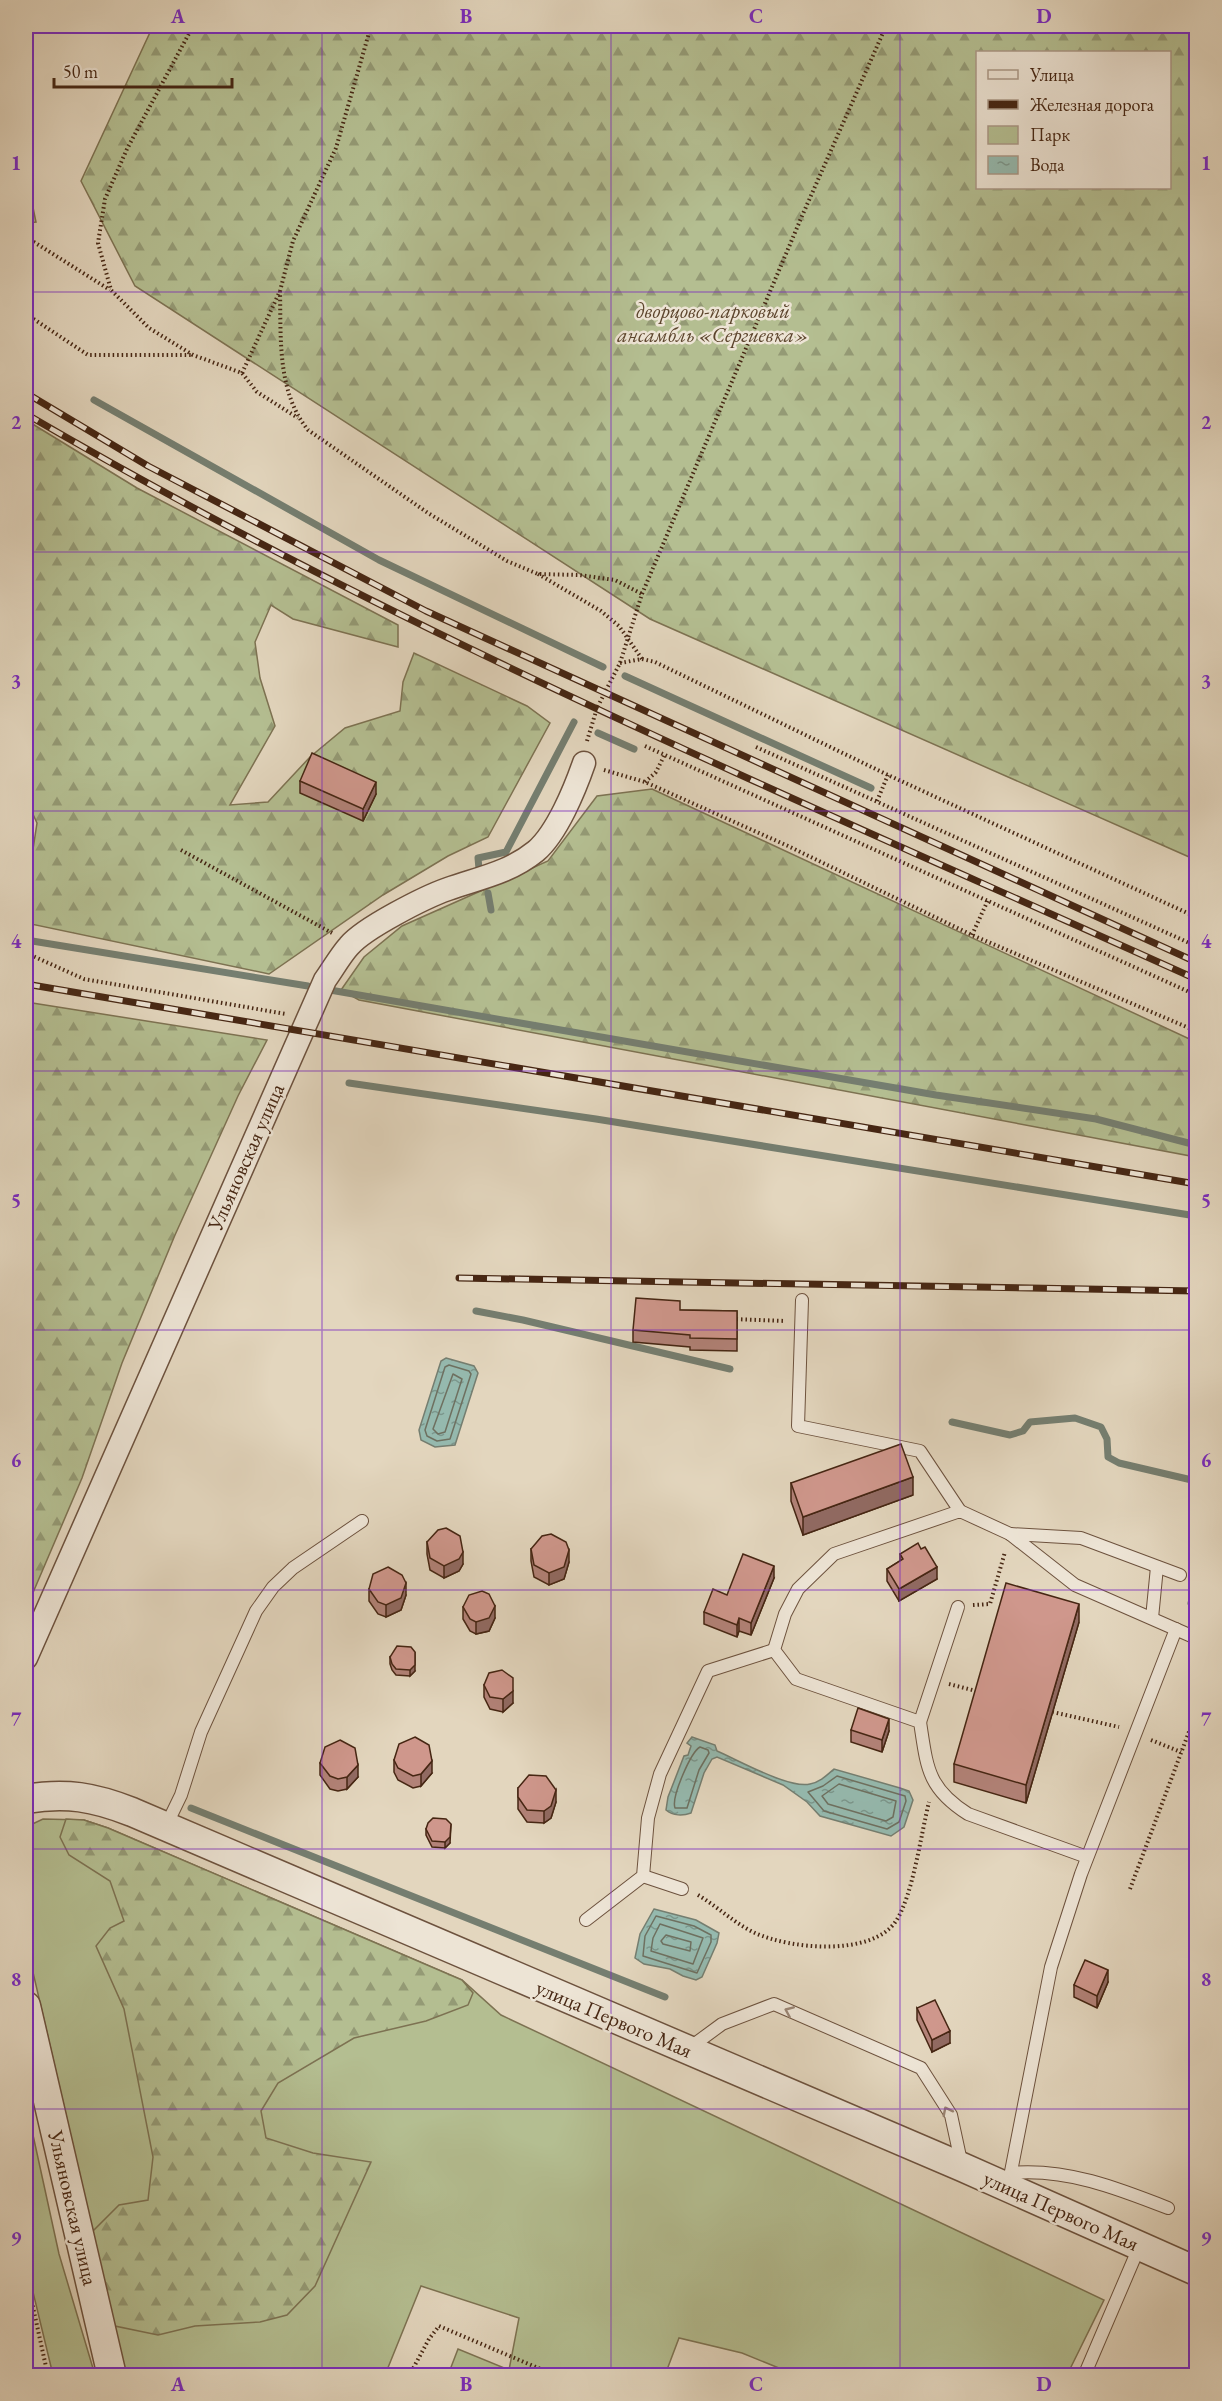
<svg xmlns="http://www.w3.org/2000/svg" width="1222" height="2401" font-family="'EB Garamond',serif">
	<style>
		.green { fill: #b4be91; stroke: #7d7252; stroke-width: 1.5 }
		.forest { fill: url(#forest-firs); stroke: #7d7252; stroke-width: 1.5; fill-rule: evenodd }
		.water { fill: url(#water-ripples); stroke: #757e70; stroke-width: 1.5 }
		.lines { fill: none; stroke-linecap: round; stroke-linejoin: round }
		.shore { stroke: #6e7060; stroke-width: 1.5 }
		.stream { stroke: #757e70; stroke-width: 7 }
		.service-casing { stroke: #6d523e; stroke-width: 14 }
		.minor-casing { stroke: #6d523e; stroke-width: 25 }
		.tertiary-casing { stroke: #6d523e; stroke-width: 31 }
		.path { stroke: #462613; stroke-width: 4; stroke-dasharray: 1.5 3; stroke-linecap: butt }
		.service { stroke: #ede4d5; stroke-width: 12 }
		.minor { stroke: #ede4d5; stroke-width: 22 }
		.tertiary { stroke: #ede4d5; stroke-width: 28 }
		.rail-casing { stroke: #462613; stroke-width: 7 }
		.rail { stroke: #ede4d5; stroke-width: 4.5; stroke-dasharray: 14; stroke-linecap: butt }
		.wall { fill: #b28278; stroke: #462613; stroke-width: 1.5 }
		.shaded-wall { fill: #916a62; stroke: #462613; stroke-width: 1.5 }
		.building { fill: #cf978c; stroke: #462613; stroke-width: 1.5 }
		.oneway { stroke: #9a8574 }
		.grid { fill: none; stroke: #7b2cbf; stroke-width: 1.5; stroke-opacity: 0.55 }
		.labels { text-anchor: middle; stroke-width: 5; stroke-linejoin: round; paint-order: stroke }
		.park-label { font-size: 21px; font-style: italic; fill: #5c442c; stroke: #ede4d5 }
		.street-label { font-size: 21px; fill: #462613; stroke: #ede4d5 }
		.neatline { fill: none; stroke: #7b2cbf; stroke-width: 2 }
		.grid-label { font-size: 20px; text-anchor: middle; font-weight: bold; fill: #7b2cbf }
	</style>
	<defs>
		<pattern id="forest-firs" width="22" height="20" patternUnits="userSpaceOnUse" patternTransform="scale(1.5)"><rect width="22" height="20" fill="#b4be91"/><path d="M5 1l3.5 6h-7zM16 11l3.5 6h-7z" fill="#949a75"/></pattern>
		<pattern id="water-ripples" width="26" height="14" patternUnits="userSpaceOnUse" patternTransform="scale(1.5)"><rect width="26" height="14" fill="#95b9ae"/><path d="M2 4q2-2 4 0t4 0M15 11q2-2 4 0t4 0" fill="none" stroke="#7b968c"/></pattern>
	</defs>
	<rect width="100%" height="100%" fill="#e3d6be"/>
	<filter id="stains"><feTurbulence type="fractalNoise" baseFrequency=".00333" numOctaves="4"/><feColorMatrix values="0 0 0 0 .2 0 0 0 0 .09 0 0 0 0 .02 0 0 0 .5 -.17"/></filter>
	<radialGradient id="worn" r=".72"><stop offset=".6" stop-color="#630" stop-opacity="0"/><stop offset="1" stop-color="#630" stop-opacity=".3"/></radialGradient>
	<!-- green -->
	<g class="green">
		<polygon points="43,1819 84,1820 108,1828 462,1980 501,2015 1104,2300 1067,2375 796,2375 742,2353 679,2338 665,2375 448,2375 458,2349 509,2370 519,2318 421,2286 385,2375 126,2375 26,1942 26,1827"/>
		<polygon points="26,2103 59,2254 95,2375 53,2375 26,2263"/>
	</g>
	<!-- forest -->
	<g class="forest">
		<path d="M 153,26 L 1196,26 L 1196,860 L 650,619 L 135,286 L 81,181 ZM 1170,52 L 1170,188 L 978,188 L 978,52 Z"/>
		<polygon points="26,156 31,160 30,193 36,222 26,223"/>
		<polygon points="26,420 137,488 398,625 398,647 293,619 271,605 255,642 260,678 275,726 230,805 268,802 310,757 345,728 400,711 403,682 414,653 527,706 550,723 488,837 448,856 383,895 269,974 26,923 26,895 37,823 26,799"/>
		<polygon points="652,789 1196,1042 1196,1157 359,1000 341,990 364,957 402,926 548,861 597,796"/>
		<polygon points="26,1002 267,1040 238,1096 175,1235 122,1363 82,1478 26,1609"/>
		<polygon points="66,1819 84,1820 108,1828 462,1980 473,1993 468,2005 426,2021 354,2038 278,2083 261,2111 266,2138 313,2153 371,2162 315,2286 287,2315 260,2322 195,2326 158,2335 115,2326 91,2233 119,2205 148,2200 153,2157 124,2009 96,1946 110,1928 124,1921 110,1881 69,1855 60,1837"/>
	</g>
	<!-- water -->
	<g class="water">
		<polygon points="446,1358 474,1366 478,1373 455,1445 435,1447 421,1440 419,1430 441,1361"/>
		<path d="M 692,1737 L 715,1745 L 717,1751 C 738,1760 789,1789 810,1784 C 820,1782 826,1776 834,1769 L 900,1788 L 909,1791 L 913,1800 L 904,1827 L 891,1836 L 820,1816 L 807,1802 L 783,1785 L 717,1757 L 712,1759 L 704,1773 L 691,1813 C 683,1816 673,1816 666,1810 L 668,1797 L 684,1756 L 688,1755 L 691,1746 L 687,1743 Z"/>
		<polygon points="654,1909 696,1920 719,1933 717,1943 702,1977 696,1980 683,1976 670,1969 644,1964 635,1958 640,1934"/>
	</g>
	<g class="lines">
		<!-- shore -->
		<g class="shore">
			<polygon points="449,1365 469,1371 471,1374 450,1439 437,1441 427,1436 425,1430 445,1367"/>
			<polygon points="453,1374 462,1379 445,1432 438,1434 433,1429"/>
			<path d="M 700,1747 L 708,1750 L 709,1753 L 699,1770 L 687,1808 L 675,1808 C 671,1797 691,1752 700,1747 Z"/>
			<polygon points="837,1776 905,1796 906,1801 899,1822 887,1829 824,1811 808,1792 823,1786"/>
			<polygon points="839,1784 896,1801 893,1817 886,1821 828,1804 822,1796"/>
			<polygon points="656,1916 694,1926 711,1935 711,1942 697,1973 643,1956 645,1936"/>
			<polygon points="660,1924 703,1938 693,1964 651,1951 653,1938"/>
			<polygon points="666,1935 691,1942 690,1951 663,1944 661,1941"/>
		</g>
		<!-- stream -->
		<g class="stream">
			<polyline points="94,400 379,560 603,667"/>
			<polyline points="625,676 871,788"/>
			<polyline points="598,733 634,749"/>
			<polyline points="479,869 478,858 506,852 574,722"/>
			<polyline points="488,893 491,910"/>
			<polyline points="26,940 308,986"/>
			<polyline points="330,990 936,1095 1096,1119 1196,1145"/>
			<polyline points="349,1083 596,1119 1196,1216"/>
			<polyline points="476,1311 523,1320 730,1369"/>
			<polyline points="952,1422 1010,1435 1023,1431 1030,1422 1075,1418 1101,1427 1107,1439 1108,1457 1119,1463 1196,1481"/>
			<polyline points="1191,1603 1196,1587"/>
			<polyline points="191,1808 665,1997"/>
		</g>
		<!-- service casing -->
		<g class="service-casing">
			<g id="service">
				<polyline points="802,1300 798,1426 920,1451 960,1511"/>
				<polyline points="1010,1534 1081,1538 1180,1575"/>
				<polyline points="1152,1618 1157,1567"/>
				<polyline points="920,1722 958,1607"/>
				<polyline points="166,1826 181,1795 201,1732 256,1611 273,1587 293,1568 362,1521"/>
				<path d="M 1087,1857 L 968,1814 C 927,1788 927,1767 920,1722 L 796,1679 L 774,1650 L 785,1614 L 798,1589 L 834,1554 L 960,1511 L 1010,1534 L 1075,1585 L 1196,1638"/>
				<polyline points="643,1876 682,1889"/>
				<polyline points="586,1920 643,1876 648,1818 660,1774 708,1671 774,1650"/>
				<polyline points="688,2049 722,2024 774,2004 921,2068 951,2115 962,2166"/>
				<path d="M 1011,2173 C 1066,2168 1117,2188 1168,2208"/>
				<polyline points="1008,2187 1051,1967 1081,1874 1176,1629"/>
				<polyline points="1084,2376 1140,2245"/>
			</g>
		</g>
		<!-- minor casing -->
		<g class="minor-casing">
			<path id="minor" d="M 26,1658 L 325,980 C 333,969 340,956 349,946 C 364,928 425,897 448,889 C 479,878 509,873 536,851 C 557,833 575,789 584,763"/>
		</g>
		<!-- tertiary casing -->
		<g class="tertiary-casing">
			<g id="tertiary">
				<path d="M 26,1799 C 66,1792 94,1797 132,1812 L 962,2167 L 1196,2271"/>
				<polyline points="26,2006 112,2376"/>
			</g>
		</g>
		<!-- path -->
		<g class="path">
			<polyline points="193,26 127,149 105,199 98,243 111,290 149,328 193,355 242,373 257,392 298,418"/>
			<polyline points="26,237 110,290"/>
			<path d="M 280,291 C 281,338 277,392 308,430 L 428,513 L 507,561 L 538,574 L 579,575 L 615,580 L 642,594"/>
			<polyline points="26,314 88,355 192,355"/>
			<polyline points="242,373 280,291 293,241 336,148 371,26"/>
			<polyline points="538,574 601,611 619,626 642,659"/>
			<polyline points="620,663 642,659 655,662 888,775 1196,917"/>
			<polyline points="587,741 597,708 620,663 642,594 802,216 886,26"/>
			<polyline points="645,746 1196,995"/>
			<polyline points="756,747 1196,946"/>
			<polyline points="604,770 645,782 788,846 972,935 1196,1031"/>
			<polyline points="645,782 656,772 665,754"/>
			<polyline points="877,801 888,775"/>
			<polyline points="181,850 332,933"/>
			<polyline points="972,935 988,900"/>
			<polyline points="26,953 84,979 286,1014"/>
			<polyline points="732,1319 785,1321"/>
			<polyline points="973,1605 990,1604 1005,1552"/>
			<polyline points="949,1684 980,1692"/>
			<polyline points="1048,1711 1119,1727"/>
			<polyline points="1151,1740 1181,1752"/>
			<polyline points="1130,1889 1196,1713"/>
			<path d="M 698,1895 C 718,1907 734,1923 755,1933 C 790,1949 872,1957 896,1921 C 913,1895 921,1834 929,1802"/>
			<polyline points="26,2275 48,2376"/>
			<polyline points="409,2376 429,2339 439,2326 538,2368 581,2376"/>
		</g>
		<!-- service -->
		<use href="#service" class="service"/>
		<!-- minor -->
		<use href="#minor" class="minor"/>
		<!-- tertiary -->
		<use href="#tertiary" class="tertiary"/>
		<!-- rail casing -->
		<g class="rail-casing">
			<g id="rail">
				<polyline points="26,393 148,466 426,611 1196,962"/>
				<path d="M 26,414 C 400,633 802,801 1196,979"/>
				<polyline points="26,984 1196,1184"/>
				<polyline points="459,1278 1196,1291"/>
			</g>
		</g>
		<!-- rail -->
		<use href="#rail" class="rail"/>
	</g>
	<!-- wall -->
	<g class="wall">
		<polygon points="300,781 376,794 363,821 300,793"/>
		<polygon points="680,1310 737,1311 737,1351 690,1350 690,1347 633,1342 633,1330"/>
		<polygon points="791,1483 913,1495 803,1535 791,1501"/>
		<polygon points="427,1542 463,1564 459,1571 444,1578 430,1570 427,1554"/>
		<polygon points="531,1549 569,1562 564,1579 549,1585 534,1577 531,1561"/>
		<polygon points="921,1549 937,1579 899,1601 887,1581 887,1569 900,1561 900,1554"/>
		<polygon points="774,1578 751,1635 739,1631 737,1637 704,1624 704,1612 727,1595"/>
		<polygon points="369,1589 406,1595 401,1610 386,1617 378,1614 369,1601"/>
		<polygon points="463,1607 495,1618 489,1631 476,1634 470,1631 463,1619"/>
		<polygon points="1079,1622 1026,1803 954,1782 954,1764"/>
		<polygon points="390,1657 415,1671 410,1676 396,1675 392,1670 390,1664"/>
		<polygon points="484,1685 513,1703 503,1712 490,1709 484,1697"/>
		<polygon points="851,1730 889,1731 882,1752 851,1742"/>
		<polygon points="394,1760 432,1773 421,1786 413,1788 398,1780 394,1772"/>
		<polygon points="320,1763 358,1777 347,1789 338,1791 330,1789 320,1775"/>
		<polygon points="518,1788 556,1802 551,1818 544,1823 527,1822 518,1809"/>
		<polygon points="426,1829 450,1843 445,1848 432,1847 426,1835"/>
		<polygon points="1108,1982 1097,2008 1074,1997 1074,1985"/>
		<polygon points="917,2008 950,2043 932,2052 917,2020"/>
	</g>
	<!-- shaded-wall -->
	<g class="shaded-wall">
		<polygon points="376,782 376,794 363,821 363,809"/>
		<polygon points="913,1477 913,1495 803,1535 803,1517"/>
		<polygon points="569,1550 569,1562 564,1579 549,1585 549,1573"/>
		<polygon points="463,1552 463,1564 459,1571 444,1578 444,1566"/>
		<polygon points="774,1566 774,1578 751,1635 751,1623"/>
		<polygon points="937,1567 937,1579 899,1601 899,1589"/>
		<polygon points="406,1583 406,1595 401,1610 386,1617 386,1605"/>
		<polygon points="1079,1604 1079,1622 1026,1803 1026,1785"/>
		<polygon points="495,1606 495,1618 489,1631 476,1634 476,1622"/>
		<polygon points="739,1618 739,1631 737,1637 737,1625"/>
		<polygon points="415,1652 415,1671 410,1676 410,1670"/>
		<polygon points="513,1691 513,1703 503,1712 503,1699"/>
		<polygon points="889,1719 889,1731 882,1752 882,1740"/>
		<polygon points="432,1761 432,1773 421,1786 421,1774"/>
		<polygon points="358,1765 358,1777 347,1789 347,1777"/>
		<polygon points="556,1790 556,1802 551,1818 544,1823 544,1811"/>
		<polygon points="451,1824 450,1843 445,1848 445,1842"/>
		<polygon points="1108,1970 1108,1982 1097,2008 1097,1996"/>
		<polygon points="950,2031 950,2043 932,2052 932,2040"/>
	</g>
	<!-- building -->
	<g class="building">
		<polygon points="312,753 376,782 363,809 300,781"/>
		<polygon points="636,1298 680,1301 680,1310 737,1311 737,1339 690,1338 690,1335 633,1330"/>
		<polygon points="901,1444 913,1477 803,1517 791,1483"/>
		<polygon points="446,1528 460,1536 463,1552 459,1559 444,1566 430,1558 427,1542 438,1530"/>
		<polygon points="551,1534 566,1542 569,1550 564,1567 549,1573 534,1565 531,1549 542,1536"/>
		<polygon points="918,1543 921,1549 925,1547 937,1567 899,1589 887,1569 903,1559 900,1554"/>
		<polygon points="743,1554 774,1566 751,1623 739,1618 737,1625 704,1612 713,1589 727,1595"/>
		<polygon points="388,1567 402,1575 406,1583 401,1598 386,1605 378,1602 369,1589 373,1574"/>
		<polygon points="1006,1583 1079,1604 1026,1785 954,1764"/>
		<polygon points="482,1591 489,1594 495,1606 489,1618 476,1622 470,1619 463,1607 469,1595"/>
		<polygon points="397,1646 411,1647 415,1652 415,1665 410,1670 396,1669 392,1664 390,1657"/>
		<polygon points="502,1670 513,1678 513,1691 503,1699 490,1697 484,1685 489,1673"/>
		<polygon points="858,1708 889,1719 882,1740 851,1730"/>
		<polygon points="415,1737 429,1745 432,1761 421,1774 413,1776 398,1768 394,1760 399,1744"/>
		<polygon points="340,1740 355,1748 358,1765 347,1777 338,1779 330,1776 320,1763 325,1747"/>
		<polygon points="529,1775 546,1776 556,1790 551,1806 544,1811 527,1810 518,1797 518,1788"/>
		<polygon points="433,1818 446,1819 451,1824 450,1837 445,1842 432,1841 426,1829 428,1823"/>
		<polygon points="1085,1960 1108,1970 1097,1996 1074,1985"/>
		<polygon points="935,2000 950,2031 932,2040 917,2008"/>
	</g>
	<!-- one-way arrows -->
	<defs><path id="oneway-chevron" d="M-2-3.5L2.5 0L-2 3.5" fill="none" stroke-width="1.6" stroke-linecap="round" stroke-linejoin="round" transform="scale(1.5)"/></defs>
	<g class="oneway">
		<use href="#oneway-chevron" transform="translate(789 2011) rotate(-157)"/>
		<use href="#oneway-chevron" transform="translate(947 2111) rotate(-117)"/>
	</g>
	<!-- grid -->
	<path class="grid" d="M 322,26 L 322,2376M 611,26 L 611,2376M 900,26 L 900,2376M 26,292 L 1196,292M 26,552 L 1196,552M 26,811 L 1196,811M 26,1071 L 1196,1071M 26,1330 L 1196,1330M 26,1590 L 1196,1590M 26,1849 L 1196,1849M 26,2109 L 1196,2109"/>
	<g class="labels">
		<!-- park labels -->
		<g class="park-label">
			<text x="713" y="318">дворцово-парковый<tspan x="713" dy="24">ансамбль «Сергиевка»</tspan></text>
		</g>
		<!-- street labels -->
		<g class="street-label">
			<text transform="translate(246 1157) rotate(-66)" y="7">Ульяновская улица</text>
			<text transform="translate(614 2019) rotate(23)" y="7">улица Первого Мая</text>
			<text transform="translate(73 2208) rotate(77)" y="7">Ульяновская улица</text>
			<text transform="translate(1061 2211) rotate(24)" y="7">улица Первого Мая</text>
		</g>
	</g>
	<!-- margin -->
	<rect width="1222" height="2401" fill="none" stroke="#e3d6be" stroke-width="66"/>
	<!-- legend -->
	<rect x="976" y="51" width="195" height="138" fill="#ede4d5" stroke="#aa9887" stroke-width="1.5"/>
	<rect x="988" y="70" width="30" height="9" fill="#ede4d5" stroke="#aa9887" stroke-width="1.5"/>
	<text x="1030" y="81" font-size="18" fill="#462613">Улица</text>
	<rect x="988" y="100" width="30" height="9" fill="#462613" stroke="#aa9887" stroke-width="1.5"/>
	<text x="1030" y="111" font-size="18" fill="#462613">Железная дорога</text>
	<rect x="988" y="126" width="30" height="18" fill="#b4be91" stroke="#aa9887" stroke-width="1.5"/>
	<text x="1030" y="141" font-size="18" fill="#462613">Парк</text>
	<rect x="988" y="156" width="30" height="18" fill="url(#water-ripples)" stroke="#aa9887" stroke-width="1.5"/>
	<text x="1030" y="171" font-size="18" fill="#462613">Вода</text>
	<!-- scale -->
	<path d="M54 78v9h178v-9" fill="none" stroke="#462613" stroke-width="3"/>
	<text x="63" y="78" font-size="18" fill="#462613" stroke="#ede4d5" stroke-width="4.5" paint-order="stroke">50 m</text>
	<rect x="33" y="33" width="1156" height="2335" class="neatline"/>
	<g class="grid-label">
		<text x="178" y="23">A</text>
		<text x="466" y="23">B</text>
		<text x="756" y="23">C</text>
		<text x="1044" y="23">D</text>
		<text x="16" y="170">1</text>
		<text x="1206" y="170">1</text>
		<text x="16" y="429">2</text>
		<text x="1206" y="429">2</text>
		<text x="16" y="688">3</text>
		<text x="1206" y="688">3</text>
		<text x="16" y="948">4</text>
		<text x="1206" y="948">4</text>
		<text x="16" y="1207">5</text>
		<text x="1206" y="1207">5</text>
		<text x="16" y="1467">6</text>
		<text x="1206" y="1467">6</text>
		<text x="16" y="1726">7</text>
		<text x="1206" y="1726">7</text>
		<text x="16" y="1986">8</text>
		<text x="1206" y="1986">8</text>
		<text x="16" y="2245">9</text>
		<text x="1206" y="2245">9</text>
		<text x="178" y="2391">A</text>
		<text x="466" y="2391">B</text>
		<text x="756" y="2391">C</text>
		<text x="1044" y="2391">D</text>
	</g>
	<rect width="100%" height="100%" filter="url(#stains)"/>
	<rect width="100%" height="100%" fill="url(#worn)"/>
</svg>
